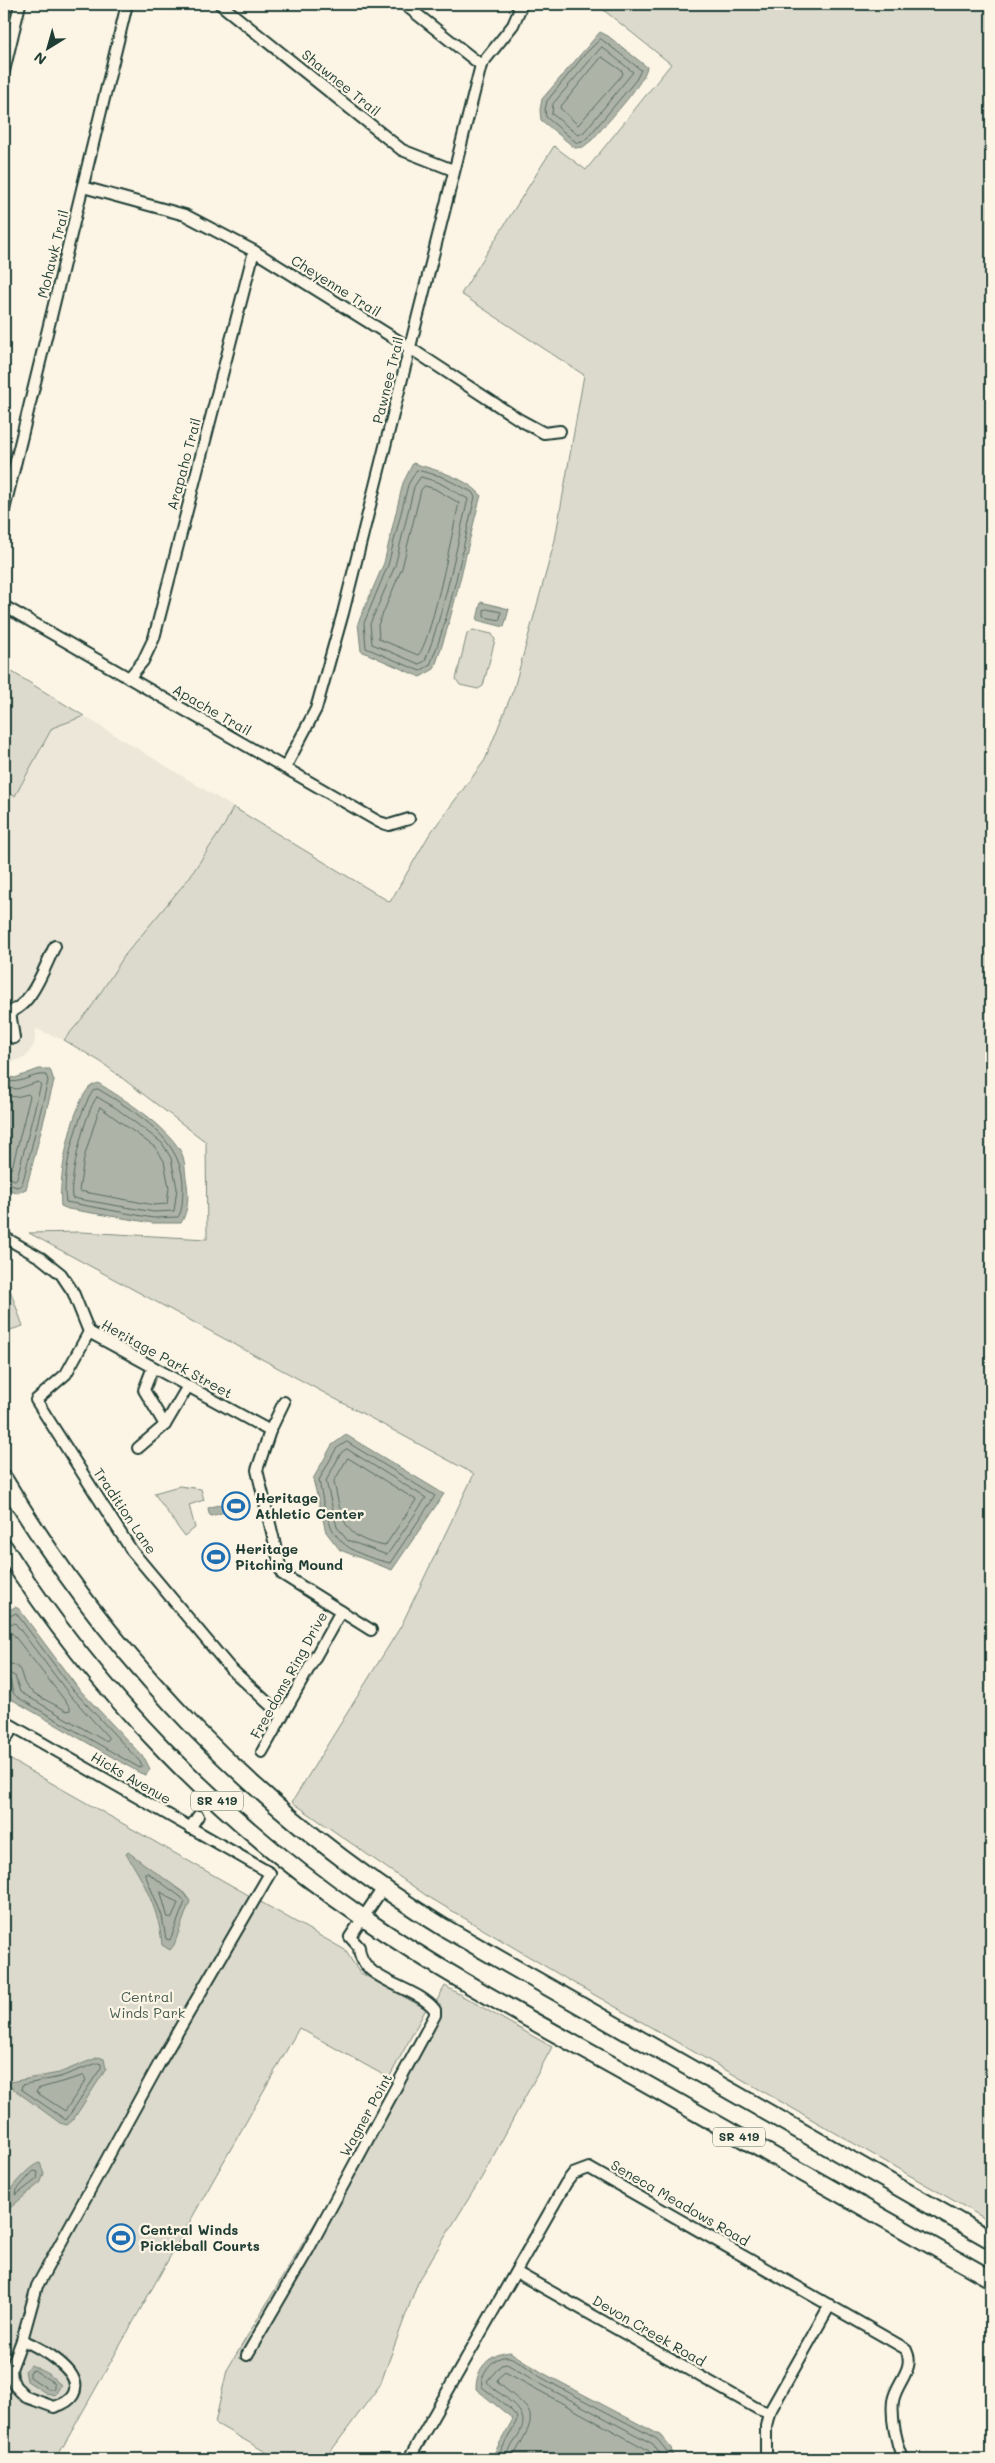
<svg xmlns="http://www.w3.org/2000/svg" width="995" height="2463" font-family="Mali,sans-serif">
	<style>
		.built { fill: #ece7d8 }
		.green { fill: #dcdacc; stroke: #7e8c80 }
		.water { fill: #aeb3a7; stroke: #758479 }
		.lines { fill: none; stroke-linecap: round; stroke-linejoin: round }
		.shore { stroke: #586c62; stroke-width: 1 }
		.minor-casing { stroke: #1f3d34; stroke-width: 14 }
		.primary-casing { stroke: #1f3d34; stroke-width: 20 }
		.minor { stroke: #fcf5e5; stroke-width: 10 }
		.primary { stroke: #fcf5e5; stroke-width: 16 }
		.labels { text-anchor: middle; stroke-width: 4.5; stroke-linejoin: round; paint-order: stroke }
		.shield { fill: #fcf5e5; stroke: #617469; stroke-width: 1 }
		.shield-label { font-size: 12px; font-weight: bold; fill: #1f3d34 }
		.street-label { font-size: 14px; fill: #1f3d34; stroke: #fcf5e5 }
		.poi-label { font-size: 14px; font-weight: bold; fill: #1f3d34; stroke: #fcf5e5; text-anchor: start }
		.park-label { font-size: 14px; fill: #455c52; stroke: #fcf5e5 }
	</style>
	<rect width="100%" height="100%" fill="#fcf5e5"/>
	<filter id="ink" filterUnits="userSpaceOnUse"><feTurbulence type="fractalNoise" baseFrequency=".02" numOctaves="2"/><feDisplacementMap in="SourceGraphic" scale="10" xChannelSelector="R" yChannelSelector="G"/><feConvolveMatrix kernelMatrix="1 2 1 2 8 2 1 2 1" color-interpolation-filters="sRGB"/></filter>
	<g filter="url(#ink)">
		<!-- built -->
		<polygon class="built" points="84,716 233,807 225,824 189,878 125,955 89,1009 64,1040 36,1029 34,1045 25,1058 11,1062 4,1059 4,792 16,795 52,728"/>
		<!-- green -->
		<g class="green">
			<polygon points="596,4 991,4 991,2222 565,1978 427,1896 292,1802 401,1626 474,1474 29,1233 81,1232 207,1239 206,1142 101,1062 64,1040 90,1009 125,955 189,878 225,824 233,807 390,902 429,835 485,760 514,688 555,540 584,375 461,294 554,146 586,170 671,64"/>
			<polygon points="473,630 492,634 495,640 483,686 478,689 460,685 456,679 467,634"/>
			<polygon points="4,667 84,716 52,728 15,796 4,792"/>
			<polygon points="4,1273 23,1326 4,1332"/>
			<polygon points="179,1486 201,1489 204,1500 189,1505 195,1528 184,1536 154,1493"/>
			<polygon points="212,1547 218,1548 220,1567 214,1567"/>
			<polygon points="4,1756 345,1950 359,1972 426,2009 389,2078 299,2028 56,2459 4,2459"/>
			<path d="M 445,1986 L 552,2047 L 482,2177 L 419,2279 L 380,2385 L 325,2459 L 278,2459 L 215,2423 L 227,2370 L 341,2179 L 239,2358 L 248,2362 L 312,2252 L 427,2043 C 433,2031 446,2015 436,2002 Z"/>
		</g>
		<!-- water -->
		<g class="water">
			<path d="M 600,32 L 608,36 L 647,67 C 644,84 605,125 592,140 L 583,147 L 575,148 L 541,120 L 540,110 L 542,99 Z"/>
			<path d="M 413,463 C 435,470 465,477 481,495 C 465,553 455,612 434,669 L 420,677 L 361,651 L 358,623 L 384,563 L 403,483 Z"/>
			<polygon points="481,602 509,609 504,627 477,620"/>
			<polygon points="39,1069 50,1069 54,1081 26,1189 17,1193 4,1187 4,1076 15,1078"/>
			<path d="M 98,1083 C 125,1100 165,1124 181,1152 C 185,1159 185,1170 186,1178 C 189,1193 189,1210 181,1223 L 153,1223 L 68,1209 L 61,1206 C 58,1179 71,1110 88,1089 C 91,1085 94,1085 98,1083 Z"/>
			<polygon points="346,1435 444,1494 392,1570 340,1550 326,1532 313,1479 332,1445"/>
			<polygon points="225,1503 228,1511 211,1516 209,1514 208,1508"/>
			<path d="M 15,1607 L 19,1609 L 77,1687 L 145,1759 L 150,1769 L 146,1775 L 140,1773 L 11,1699 C 2,1685 0,1626 7,1611 Z"/>
			<path d="M 128,1852 L 184,1893 L 190,1901 L 174,1945 L 170,1950 L 162,1945 C 160,1913 144,1881 126,1854 Z"/>
			<polygon points="99,2057 104,2059 106,2069 73,2120 67,2125 60,2123 8,2085 10,2082 59,2073"/>
			<path d="M 40,2163 L 44,2173 L 41,2182 L 4,2213 C 4,2210 3,2204 4,2201 C 7,2191 30,2164 40,2163 Z"/>
			<path d="M 510,2352 L 543,2373 L 660,2435 L 671,2448 L 674,2459 L 491,2459 L 513,2419 L 476,2389 C 476,2368 489,2354 510,2352 Z"/>
			<polygon points="31,2365 49,2374 61,2385 55,2395 46,2393 27,2381 25,2370"/>
		</g>
		<g class="lines">
			<!-- shore -->
			<g class="shore">
				<polygon points="601,39 641,70 636,80 589,136 582,142 577,143 546,117 545,110 547,101 585,54"/>
				<polygon points="602,47 633,72 584,132 578,135 552,114 553,104"/>
				<polygon points="602,57 622,71 623,74 578,125 560,108"/>
				<path d="M 417,470 L 440,476 L 472,492 L 475,497 C 461,553 452,611 430,665 L 420,671 L 366,648 L 364,623 L 388,565 L 408,485 Z"/>
				<path d="M 421,477 L 438,482 L 468,499 C 455,553 445,609 425,661 L 419,664 L 372,644 L 370,624 L 395,566 L 414,487 Z"/>
				<path d="M 425,486 L 435,489 L 459,503 C 453,528 431,644 418,655 L 379,639 L 378,625 L 402,568 L 421,490 Z"/>
				<polygon points="487,609 501,612 500,620 484,617 484,610"/>
				<path d="M 4,1081 C 23,1085 31,1073 46,1075 L 48,1081 L 22,1185 L 17,1187 L 4,1183"/>
				<polyline points="4,1087 17,1089 38,1082 41,1084 17,1178 15,1180 4,1176"/>
				<path d="M 98,1089 C 136,1112 186,1141 183,1191 C 182,1200 183,1210 178,1217 L 153,1218 L 66,1202 C 61,1174 77,1115 93,1091 Z"/>
				<polyline points="4,1095 16,1097 28,1094 30,1096 12,1168 4,1169"/>
				<path d="M 97,1097 L 116,1108 L 162,1143 L 171,1158 L 177,1188 L 174,1211 L 154,1212 L 72,1198 C 69,1180 85,1111 97,1097 Z"/>
				<polygon points="100,1107 156,1148 164,1161 169,1188 167,1204 154,1205 79,1191 84,1158"/>
				<path d="M 347,1442 L 435,1496 L 390,1563 C 334,1550 328,1532 319,1480 L 336,1449 Z"/>
				<polygon points="347,1449 426,1498 387,1555 347,1540 337,1527 326,1481 341,1453"/>
				<path d="M 348,1458 L 416,1500 L 385,1546 C 342,1538 342,1519 334,1482 Z"/>
				<polyline points="4,1619 16,1613 73,1690 141,1763 142,1766 138,1767 17,1697 13,1693 10,1680 4,1677"/>
				<polyline points="4,1625 15,1623 69,1694 108,1737 108,1740 105,1741 20,1692 15,1676 4,1671"/>
				<path d="M 4,1633 L 12,1633 L 70,1707 L 70,1710 L 67,1711 C 58,1706 31,1694 26,1686 C 19,1675 25,1664 4,1663"/>
				<polygon points="145,1873 148,1873 181,1897 185,1902 170,1940 166,1939 162,1916"/>
				<polygon points="161,1892 178,1903 172,1918 168,1917"/>
				<polygon points="98,2063 101,2064 101,2068 66,2120 21,2089 22,2085 60,2077"/>
				<polygon points="84,2076 86,2080 65,2111 36,2092 38,2089"/>
				<polygon points="34,2171 38,2172 37,2179 16,2195 17,2190"/>
				<polygon points="34,2370 54,2383 54,2389 48,2389 30,2377 30,2372"/>
				<path d="M 497,2459 L 518,2418 L 509,2408 L 482,2387 C 479,2375 494,2354 509,2357 C 520,2360 532,2372 542,2378 C 580,2399 619,2418 657,2439 L 666,2450 L 669,2459"/>
				<path d="M 504,2459 C 522,2426 537,2421 501,2394 C 496,2391 490,2387 487,2381 L 501,2365 L 507,2364 L 537,2382 L 653,2444 L 663,2459"/>
				<path d="M 512,2459 C 539,2411 538,2416 497,2382 L 498,2378 L 505,2372 L 648,2450 L 655,2459"/>
			</g>
			<!-- minor casing -->
			<g class="minor-casing">
				<g id="minor">
					<polyline points="220,4 402,150 453,170"/>
					<polyline points="404,4 481,65"/>
					<polyline points="4,71 20,4"/>
					<polyline points="83,187 185,215 254,251 410,348 520,420 544,433 560,431"/>
					<polyline points="4,510 127,4"/>
					<polyline points="4,606 379,822 389,825 409,819"/>
					<polyline points="129,678 143,661 154,638 254,251"/>
					<polyline points="285,768 316,709 343,613 481,65 513,25 520,9 516,4"/>
					<polyline points="10,1012 14,1038"/>
					<path d="M 4,1013 C 31,1011 44,967 55,946"/>
					<polyline points="4,1237 41,1258 61,1274 73,1292 89,1332 270,1431"/>
					<polyline points="89,1332 66,1374 36,1400 132,1551 230,1668 282,1716"/>
					<polyline points="153,1367 144,1390 165,1425"/>
					<polyline points="284,1402 270,1431 257,1470 282,1574 371,1630"/>
					<polyline points="138,1448 165,1425 188,1386"/>
					<path d="M 4,1721 L 270,1873 L 159,2064 L 37,2286 L 22,2340 L 11,2369 L 12,2379 L 15,2386 L 26,2397 L 54,2407 C 61,2405 69,2402 73,2395 C 86,2372 39,2347 22,2340"/>
					<polyline points="4,1741 14,1727"/>
					<polyline points="262,1752 341,1611"/>
					<polyline points="190,1828 198,1816"/>
					<polyline points="516,2272 758,2409 769,2413"/>
					<path d="M 247,2355 L 308,2250 L 435,2015 L 435,2010 C 416,1985 360,1982 359,1947 L 350,1937 L 383,1888"/>
					<path d="M 409,2459 L 566,2183 L 573,2174 L 589,2168 L 906,2349 C 916,2369 896,2382 893,2401 C 891,2419 896,2442 903,2459"/>
					<polyline points="766,2459 766,2426 769,2413 830,2305"/>
				</g>
			</g>
			<!-- primary casing -->
			<g class="primary-casing">
				<g id="primary">
					<path d="M 4,1479 C 113,1662 261,1815 443,1927 L 991,2240"/>
					<path d="M 4,1547 C 96,1692 220,1820 362,1917 C 450,1978 545,2027 637,2079 C 755,2146 873,2212 991,2279"/>
				</g>
			</g>
			<!-- minor -->
			<use href="#minor" class="minor"/>
			<!-- primary -->
			<use href="#primary" class="primary"/>
		</g>
	</g>
	<!-- icons -->
	<defs>
		<g id="stadium-ring" transform="scale(1.4375)"><circle r="9.5" fill="#fcf5e5" stroke="#1f6fb2" stroke-width="1.5"/><path d="M0-5a6.5 5 0 1 0 0 10a6.5 5 0 1 0 0-10ZM-3.5-1.8h7v3.6h-7Z" fill="#1f6fb2"/></g>
	</defs>
	<g fill-rule="evenodd">
		<use href="#stadium-ring" x="236" y="1506"/>
		<use href="#stadium-ring" x="216" y="1557"/>
		<use href="#stadium-ring" x="121" y="2238"/>
	</g>
	<g class="labels">
		<!-- shield labels -->
		<g class="shield">
			<rect x="191" y="1791.5" width="52" height="19" rx="4"/>
			<rect x="713" y="2127.5" width="52" height="19" rx="4"/>
		</g>
		<g class="shield-label">
			<text x="217" y="1805">SR 419</text>
			<text x="739" y="2141">SR 419</text>
		</g>
		<!-- street labels -->
		<g class="street-label">
			<text transform="translate(341 83) rotate(39)" y="5">Shawnee Trail</text>
			<text transform="translate(53 254) rotate(-76)" y="5">Mohawk Trail</text>
			<text transform="translate(336 286) rotate(32)" y="5">Cheyenne Trail</text>
			<text transform="translate(388 380) rotate(-76)" y="5">Pawnee Trail</text>
			<text transform="translate(184 464) rotate(-75)" y="5">Arapaho Trail</text>
			<text transform="translate(212 710) rotate(30)" y="5">Apache Trail</text>
			<text transform="translate(167 1359) rotate(29)" y="5">Heritage Park Street</text>
			<text transform="translate(125 1511) rotate(56)" y="5">Tradition Lane</text>
			<text transform="translate(289 1675) rotate(-61)" y="5">Freedoms Ring Drive</text>
			<text transform="translate(131 1778) rotate(30)" y="5">Hicks Avenue</text>
			<text transform="translate(366 2115) rotate(-61)" y="5">Wagner Point</text>
			<text transform="translate(680 2203) rotate(30)" y="5">Seneca Meadows Road</text>
			<text transform="translate(649 2331) rotate(30)" y="5">Devon Creek Road</text>
		</g>
		<!-- poi labels -->
		<g class="poi-label">
			<text x="255" y="1503">Heritage<tspan x="255" dy="16">Athletic Center</tspan></text>
			<text x="235" y="1554">Heritage<tspan x="235" dy="16">Pitching Mound</tspan></text>
			<text x="140" y="2235">Central Winds<tspan x="140" dy="16">Pickleball Courts</tspan></text>
		</g>
		<!-- park labels -->
		<g class="park-label">
			<text x="147" y="2002">Central<tspan x="147" dy="16">Winds Park</tspan></text>
		</g>
	</g>
	<!-- margin -->
	<rect width="995" height="2463" fill="none" stroke="#fcf5e5" stroke-width="20"/>
	<rect x="10" y="10" width="975" height="2443" fill="none" stroke="#1f3d34" stroke-width="2" filter="url(#ink)"/>
	<!-- north arrow -->
	<g transform="translate(48 48) rotate(217)" stroke="#fcf5e5" stroke-width="4" paint-order="stroke">
	<path d="M0-4L9 19L0 12L-9 19Z" fill="#1f3d34"/>
	<text y="-8" font-size="14" font-weight="bold" text-anchor="middle" fill="#1f3d34">N</text>
	</g>
</svg>
